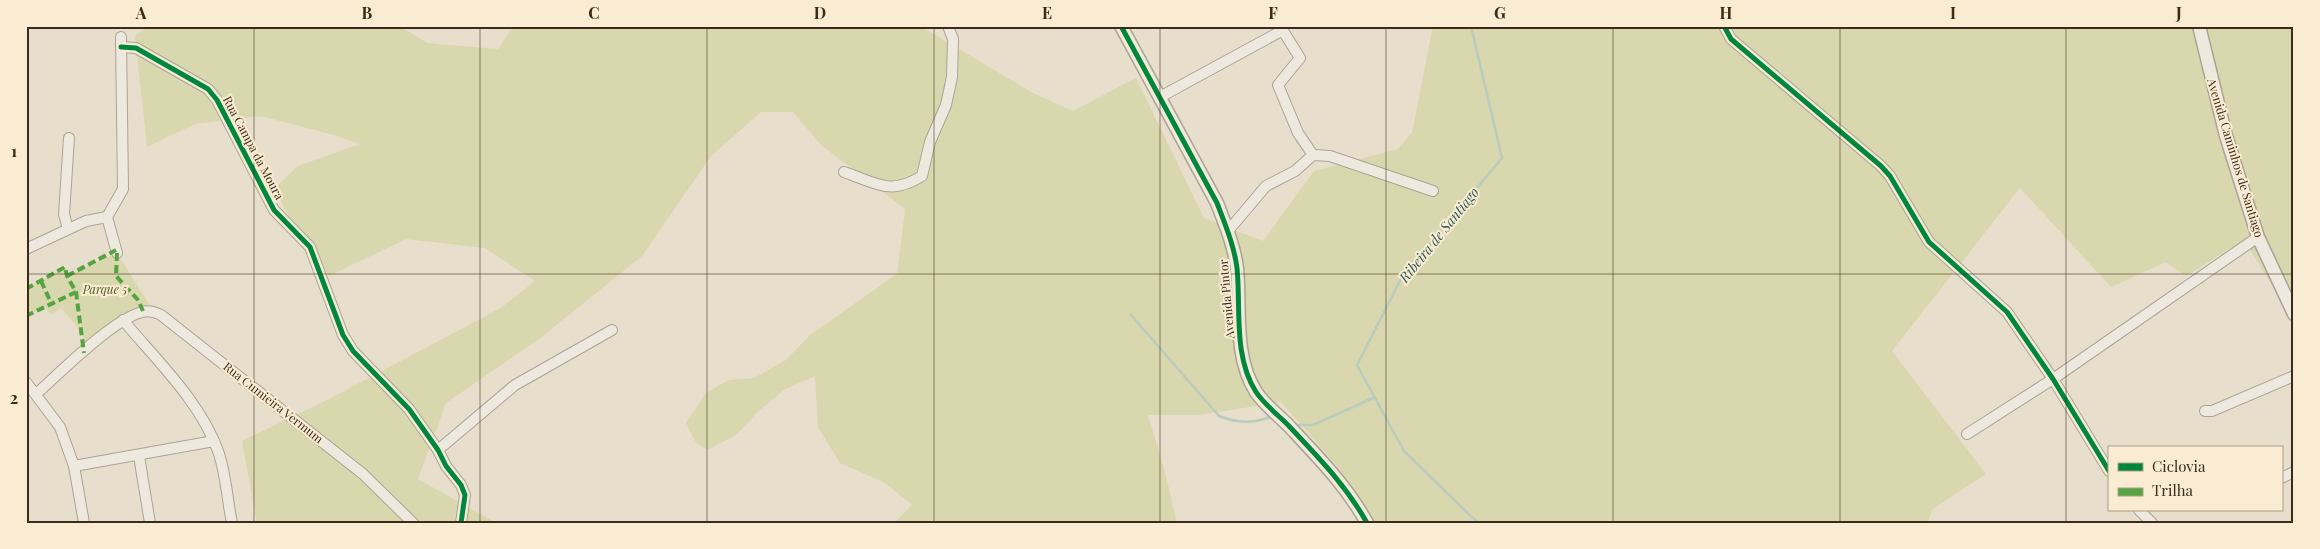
<svg xmlns="http://www.w3.org/2000/svg" width="2320" height="549" font-family="'Playfair Display',serif">
	<style>
		.green { fill: #d9d7ad }
		.lines { fill: none; stroke-linecap: round; stroke-linejoin: round }
		.stream { stroke: #b8ccbf; stroke-width: 2.5 }
		.minor-casing { stroke: #aca395; stroke-width: 12 }
		.tertiary-casing { stroke: #aca395; stroke-width: 15 }
		.minor { stroke: #eee9df; stroke-width: 10 }
		.tertiary { stroke: #eee9df; stroke-width: 12 }
		.quiet { stroke: #54a441; stroke-width: 4; stroke-dasharray: 8 4; stroke-linecap: butt }
		.cycleway-casing { stroke: #f9ecd2; stroke-width: 8 }
		.cycleway { stroke: #00873e; stroke-width: 5 }
		.grid { fill: none; stroke: #3c2a1c; stroke-width: 1; stroke-opacity: 0.55 }
		.labels { text-anchor: middle; stroke-width: 4; stroke-linejoin: round; paint-order: stroke }
		.street-label { font-size: 12px; fill: #3c2a1c; stroke: #f9ecd2 }
		.park-label { font-size: 12px; font-style: italic; fill: #4f5b21; stroke: #f9ecd2 }
		.water-label { font-size: 14px; font-style: italic; fill: #2a5d58; stroke: #f9ecd2 }
		.neatline { fill: none; stroke: #3c2a1c; stroke-width: 2 }
		.grid-label { font-size: 16px; text-anchor: middle; font-weight: bold; fill: #3c2a1c }
	</style>
	<rect width="100%" height="100%" fill="#e7decc"/>
	<!-- green -->
	<g class="green">
		<polygon points="148,26 400,26 427,43 498,49 513,26 920,26 1033,93 1073,111 1136,78 1204,218 1263,241 1314,171 1398,149 1412,133 1433,26 2294,26 2294,307 2278,295 2244,240 2186,276 2166,262 2111,287 2020,188 1892,351 1986,474 1933,509 1927,523 1375,523 1339,468 1281,402 1199,415 1148,415 1165,472 1177,523 894,523 912,505 885,483 840,463 818,427 815,376 785,389 759,411 737,434 708,450 696,443 686,423 706,393 729,380 754,378 786,360 810,335 897,274 905,209 821,145 793,112 761,112 711,156 642,256 539,339 446,403 418,479 491,520 491,523 257,523 242,441 329,399 501,308 535,281 485,248 406,239 329,276 285,210 275,188 298,166 360,144 334,135 261,116 195,124 147,147 135,36"/>
		<polygon points="117,253 149,304 121,315 84,342 76,292 74,293 81,331 61,308 51,315 45,307 29,314 26,309 26,289 40,281 52,304 41,281 65,267 69,275"/>
	</g>
	<g class="lines">
		<!-- stream -->
		<g class="stream">
			<polyline points="1471,26 1502,158 1401,279 1357,365 1404,451 1478,523"/>
			<path d="M 1131,315 L 1219,416 C 1238,423 1251,424 1270,417"/>
			<polyline points="1295,425 1313,425 1375,397"/>
		</g>
		<!-- minor casing -->
		<g class="minor-casing">
			<g id="minor">
				<polyline points="1280,26 1300,58 1278,85 1298,133 1313,155"/>
				<polyline points="1724,26 1731,39 1881,166 1890,176 1929,242 2007,312 2053,379 2109,471"/>
				<polyline points="121,47 136,48 208,89 217,100 274,210 310,247 343,335 353,351 409,409 438,450 446,466 461,485 465,495 461,523"/>
				<polyline points="1160,97 1283,30"/>
				<path d="M 844,172 C 876,183 890,196 922,176 L 930,142 L 946,105 L 952,77 L 953,39 L 948,26"/>
				<polyline points="107,217 123,189 121,37"/>
				<polyline points="107,217 117,253"/>
				<polyline points="68,229 64,214 69,138"/>
				<polyline points="1228,231 1266,186 1295,171 1313,155 1330,156 1433,191"/>
				<polyline points="26,249 86,221 107,217"/>
				<path d="M 123,320 C 156,360 200,401 218,451 C 226,473 227,499 232,523"/>
				<polyline points="26,382 60,427 74,466 84,523"/>
				<path d="M 36,394 C 61,372 112,320 142,312 C 148,310 155,312 161,315 L 363,474 L 413,523"/>
				<polyline points="2205,411 2212,411 2294,376"/>
				<polyline points="1967,434 2053,379 2258,237"/>
				<polyline points="438,450 515,385 612,330"/>
				<polyline points="139,456 150,523"/>
				<polyline points="74,466 214,441"/>
				<polyline points="2281,478 2294,472"/>
				<polyline points="2139,510 2152,523"/>
			</g>
		</g>
		<!-- tertiary casing -->
		<g class="tertiary-casing">
			<g id="tertiary">
				<path d="M 1121,26 L 1217,203 C 1225,224 1234,245 1237,268 C 1241,308 1233,356 1256,392 C 1264,404 1278,415 1288,425 C 1317,456 1346,485 1367,523"/>
				<polyline points="2199,26 2226,136 2258,237 2294,314"/>
			</g>
		</g>
		<!-- minor -->
		<use href="#minor" class="minor"/>
		<!-- tertiary -->
		<use href="#tertiary" class="tertiary"/>
		<!-- quiet -->
		<g class="quiet">
			<polyline points="117,253 116,276 138,300 143,311"/>
			<polyline points="67,276 116,250"/>
			<polyline points="41,281 52,305"/>
			<polyline points="26,289 65,267 67,276 76,292 84,353"/>
			<polyline points="26,316 76,292"/>
		</g>
		<!-- cycleway casing -->
		<g class="cycleway-casing">
			<g id="cycleway">
				<path d="M 1121,26 L 1217,203 C 1225,224 1234,245 1237,268 C 1241,308 1233,356 1256,392 C 1264,404 1278,415 1288,425 C 1317,456 1346,485 1367,523"/>
				<polyline points="1724,26 1731,39 1881,166 1890,176 1929,242 2007,312 2053,379 2109,471"/>
				<polyline points="121,47 136,48 208,89 217,100 274,210 310,247 343,335 353,351 409,409 438,450 446,466 461,485 465,495 461,523"/>
			</g>
		</g>
		<!-- cycleway -->
		<use href="#cycleway" class="cycleway"/>
	</g>
	<!-- grid -->
	<path class="grid" d="M 254,26 L 254,523M 480,26 L 480,523M 707,26 L 707,523M 934,26 L 934,523M 1160,26 L 1160,523M 1386,26 L 1386,523M 1613,26 L 1613,523M 1840,26 L 1840,523M 2066,26 L 2066,523M 26,274 L 2294,274"/>
	<g class="labels">
		<!-- street labels -->
		<g class="street-label">
			<text transform="translate(253 148) rotate(62)" y="4">Rua Campa da Moura</text>
			<text transform="translate(2235 158) rotate(73)" y="4">Avenida Caminhos de Santiago</text>
			<text transform="translate(1227 299) rotate(-95)" y="4">Avenida Pintor</text>
			<text transform="translate(273 403) rotate(38)" y="4">Rua Cumieira Vermum</text>
		</g>
		<!-- park labels -->
		<g class="park-label">
			<text x="105" y="294">Parque 5</text>
		</g>
		<!-- water labels -->
		<g class="water-label">
			<text transform="translate(1439 235) rotate(-51)" y="5">Ribeira de Santiago</text>
		</g>
	</g>
	<!-- border -->
	<rect width="2320" height="549" fill="none" stroke="#f9ecd2" stroke-width="55"/>
	<!-- legend -->
	<rect x="2108" y="446" width="175" height="65" fill="#f9ecd2" stroke="#ad9e89"/>
	<rect x="2118" y="463" width="25" height="8" fill="#00873e" stroke="#ad9e89"/>
	<text x="2152" y="472" font-size="15" fill="#3c2a1c">Ciclovia</text>
	<rect x="2118" y="488" width="25" height="8" fill="#54a441" stroke="#ad9e89"/>
	<text x="2152" y="496" font-size="15" fill="#3c2a1c">Trilha</text>
	<rect x="28" y="28" width="2264" height="494" class="neatline"/>
	<g class="grid-label">
		<text x="141" y="19">A</text>
		<text x="367" y="19">B</text>
		<text x="594" y="19">C</text>
		<text x="820" y="19">D</text>
		<text x="1047" y="19">E</text>
		<text x="1273" y="19">F</text>
		<text x="1500" y="19">G</text>
		<text x="1726" y="19">H</text>
		<text x="1953" y="19">I</text>
		<text x="2179" y="19">J</text>
		<text x="14" y="157">1</text>
		<text x="14" y="404">2</text>
	</g>
</svg>
